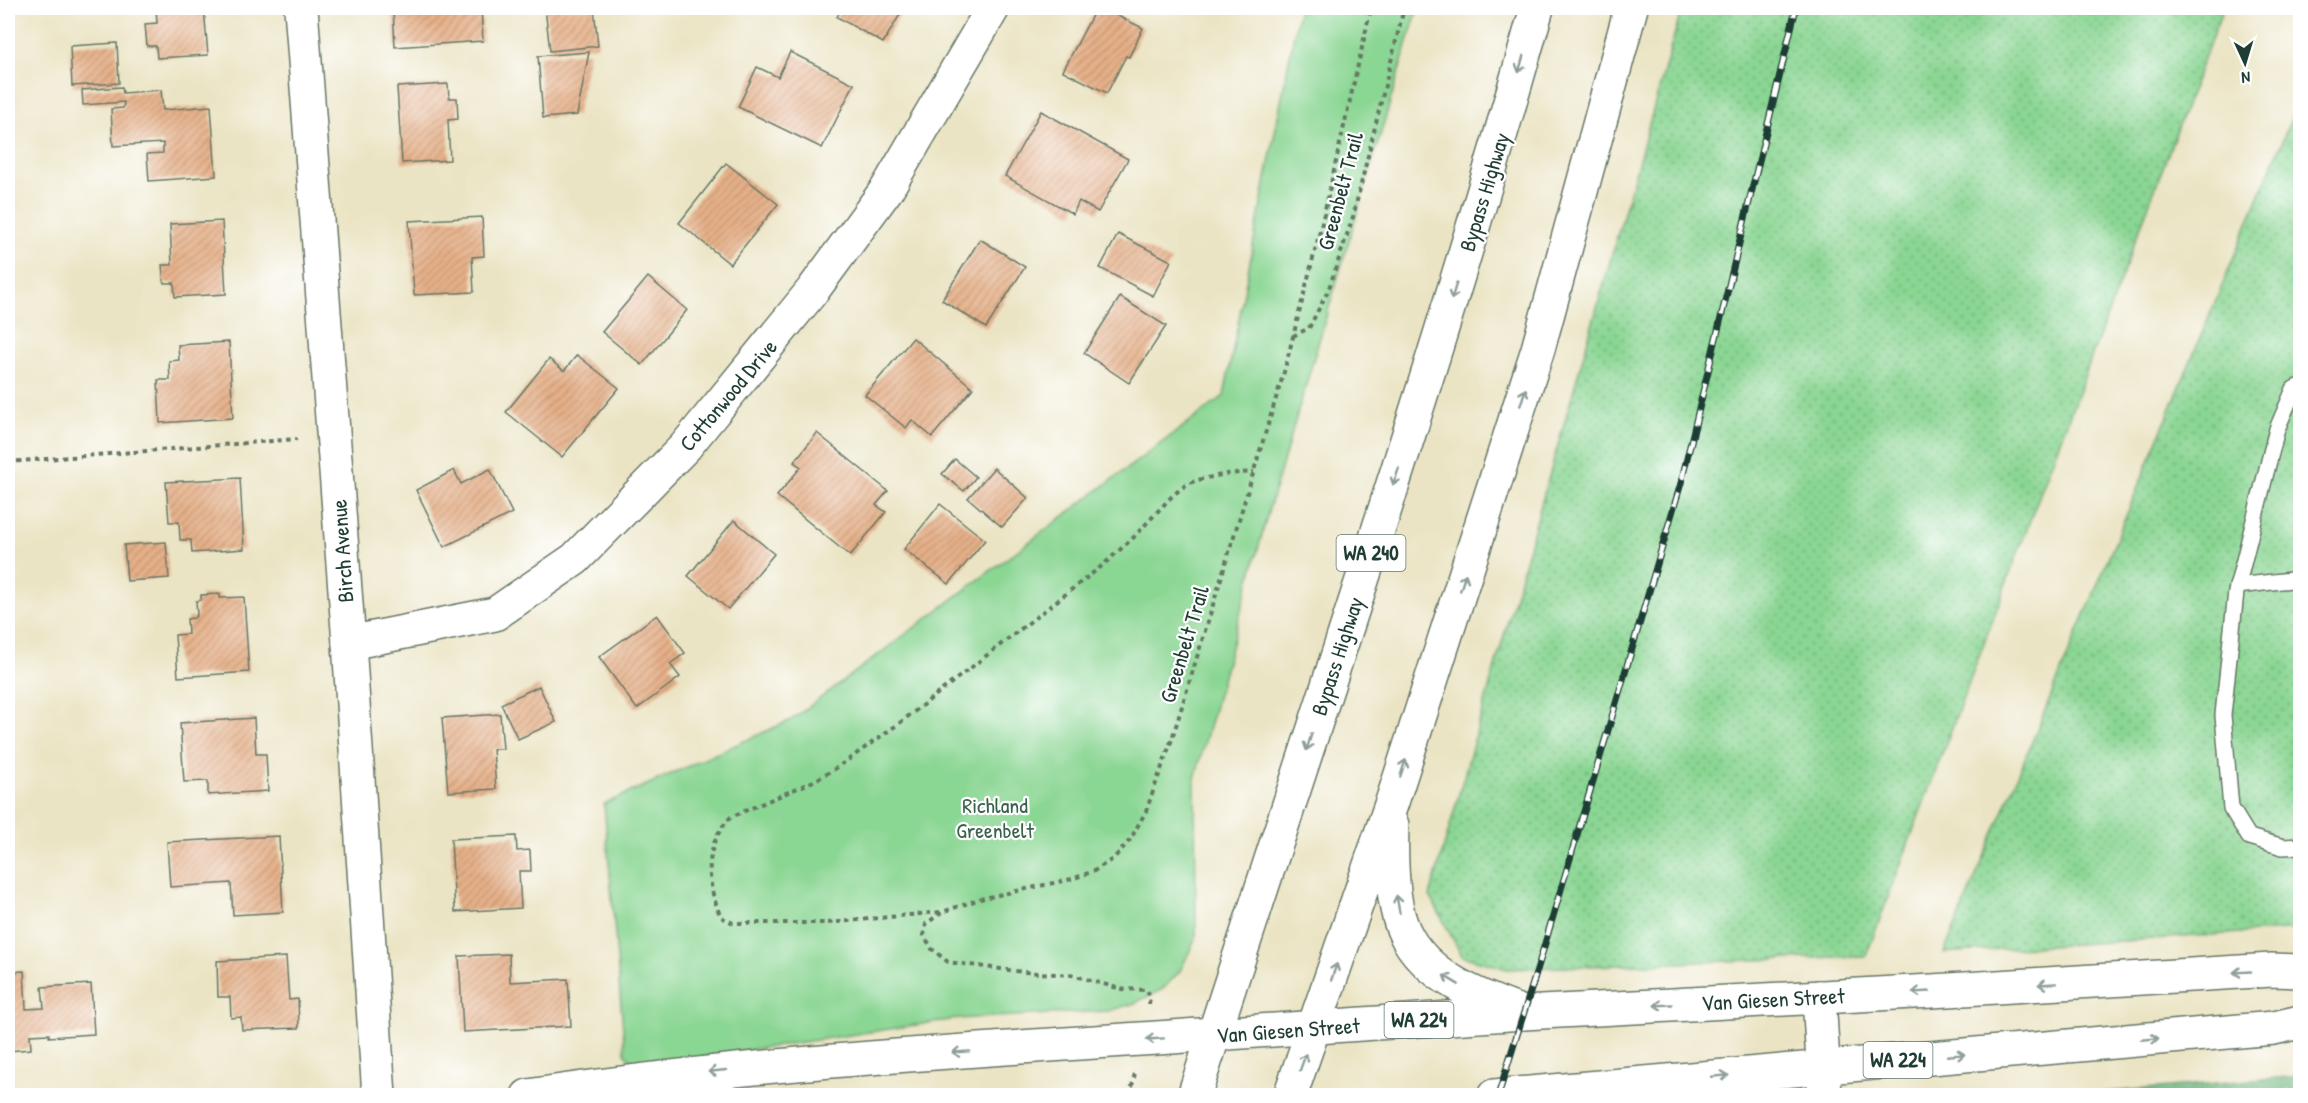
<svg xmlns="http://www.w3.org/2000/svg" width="2308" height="1103" font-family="'Patrick Hand',sans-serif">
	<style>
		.grass { fill: url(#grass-dots); stroke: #548a64; stroke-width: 1.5 }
		.forest { fill: url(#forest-crowns); stroke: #477a58; stroke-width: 1.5 }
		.green { fill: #8ad693; stroke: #548a64; stroke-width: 1.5 }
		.building { fill: url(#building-hatch) }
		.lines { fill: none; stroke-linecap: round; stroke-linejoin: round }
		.lane-casing { stroke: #676; stroke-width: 18 }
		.secondary-casing { stroke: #676; stroke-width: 36 }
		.primary-casing { stroke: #676; stroke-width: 36 }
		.highway-casing { stroke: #676; stroke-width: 36 }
		.path { stroke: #676; stroke-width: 4; stroke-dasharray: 4.5 4.5; stroke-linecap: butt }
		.lane { stroke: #fff; stroke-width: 15 }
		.secondary { stroke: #fff; stroke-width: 33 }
		.primary { stroke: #fff; stroke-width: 33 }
		.highway { stroke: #fff; stroke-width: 33 }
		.rail-casing { stroke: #1f3d34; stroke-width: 7 }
		.rail { stroke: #fff; stroke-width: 4.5; stroke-dasharray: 14; stroke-linecap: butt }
		.oneway { stroke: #8f9e9a }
		.labels { text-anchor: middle; stroke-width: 4.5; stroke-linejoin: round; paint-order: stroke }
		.shield { fill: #fff; stroke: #627771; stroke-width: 1.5 }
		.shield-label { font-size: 21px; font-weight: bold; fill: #1f3d34 }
		.street-label { font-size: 22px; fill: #1f3d34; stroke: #fff }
		.park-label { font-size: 22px; fill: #3a634c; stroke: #fff }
	</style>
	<defs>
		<pattern id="grass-dots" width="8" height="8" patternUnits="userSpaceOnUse" patternTransform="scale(1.5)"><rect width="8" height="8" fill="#8ad693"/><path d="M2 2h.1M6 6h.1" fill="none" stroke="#70af79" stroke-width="1.8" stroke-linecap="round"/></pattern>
		<pattern id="forest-crowns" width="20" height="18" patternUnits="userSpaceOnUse" patternTransform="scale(1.5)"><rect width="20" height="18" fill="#6fb77d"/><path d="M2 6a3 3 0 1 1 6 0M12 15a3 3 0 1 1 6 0" fill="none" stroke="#5b9667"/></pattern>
		<pattern id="building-hatch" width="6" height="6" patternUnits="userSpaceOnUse" patternTransform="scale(1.5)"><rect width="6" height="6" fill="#e7b189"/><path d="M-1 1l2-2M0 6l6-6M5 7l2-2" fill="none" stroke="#bb9171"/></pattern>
	</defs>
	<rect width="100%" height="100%" fill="#fff"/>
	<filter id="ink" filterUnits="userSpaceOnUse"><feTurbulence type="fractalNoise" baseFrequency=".0167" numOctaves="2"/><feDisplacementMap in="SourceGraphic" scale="12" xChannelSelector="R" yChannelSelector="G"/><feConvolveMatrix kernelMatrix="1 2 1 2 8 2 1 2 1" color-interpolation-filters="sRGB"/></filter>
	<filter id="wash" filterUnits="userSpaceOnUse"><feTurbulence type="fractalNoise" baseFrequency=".008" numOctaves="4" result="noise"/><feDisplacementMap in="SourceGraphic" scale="24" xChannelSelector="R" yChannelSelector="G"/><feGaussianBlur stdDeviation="1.35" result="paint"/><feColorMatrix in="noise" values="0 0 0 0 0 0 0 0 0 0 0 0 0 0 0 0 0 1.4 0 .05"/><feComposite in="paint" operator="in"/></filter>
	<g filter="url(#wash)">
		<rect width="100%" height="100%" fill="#ebe4c4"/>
		<!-- grass -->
		<g class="grass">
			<polygon points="1682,8 2223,8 1866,956 1507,969 1462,956 1430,896"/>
			<polygon points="2300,98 2300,929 1944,953"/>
		</g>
		<!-- forest -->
		<polygon class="forest" points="2300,1076 2300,1095 2073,1095"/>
		<!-- green -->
		<polygon class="green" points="1299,8 1418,8 1269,509 1195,778 1196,938 1180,971 1163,989 1135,1003 1108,1011 956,1019 636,1067 625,1053 604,804 791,720 1224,396"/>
		<g id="blocks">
			<!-- building -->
			<g class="building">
				<polygon points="156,8 204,8 208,55 157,58 156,46 147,46 145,24 157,23"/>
				<polygon points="393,8 481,8 483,41 395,47"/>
				<polygon points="545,8 594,8 598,46 550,51"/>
				<polygon points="842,8 904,8 883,43 837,17"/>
				<polygon points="1096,8 1101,8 1143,28 1129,57 1126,56 1107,93 1063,71"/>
				<polygon points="117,43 119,83 72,86 70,46"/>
				<polygon points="589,52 577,115 543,118 538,56"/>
				<polygon points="790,52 854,84 822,148 738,107 757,67 778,77"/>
				<polygon points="448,84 449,98 457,98 458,119 448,120 450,160 402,163 397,87"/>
				<polygon points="122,87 123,93 161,90 163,110 211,106 216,176 149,181 147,154 163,153 163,143 113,146 111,109 123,108 124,102 83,105 82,90"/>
				<polygon points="1041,111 1128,159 1098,212 1079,201 1073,214 1005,176"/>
				<polygon points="726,163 778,204 730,264 679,223"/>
				<polygon points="482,217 484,256 472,257 474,292 414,295 409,221"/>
				<polygon points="222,221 226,294 175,297 174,283 164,283 162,265 172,265 170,224"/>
				<polygon points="1118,234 1171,261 1153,296 1100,268"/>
				<polygon points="980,239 1025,267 986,328 942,300"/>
				<polygon points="648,277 687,310 642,365 602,332"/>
				<polygon points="1120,297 1166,326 1129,383 1084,353"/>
				<polygon points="913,338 973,388 932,437 912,420 906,428 865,395"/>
				<polygon points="229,342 233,418 160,423 158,380 170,380 169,361 179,360 178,345"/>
				<polygon points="577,355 619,388 562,457 506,412 549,359 564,371"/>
				<polygon points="817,433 888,491 876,505 886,512 850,556 777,496 801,467 794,462"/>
				<polygon points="955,459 976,477 964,491 942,474"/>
				<polygon points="994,468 1028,498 1002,527 968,498"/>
				<polygon points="490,469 512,513 444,547 416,490 454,470 461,484"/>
				<polygon points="240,478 244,549 192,553 191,540 180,540 179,522 169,522 166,482"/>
				<polygon points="940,504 985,540 949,584 904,549"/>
				<polygon points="734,520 774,554 728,609 688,576"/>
				<polygon points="166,542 169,578 127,581 124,545"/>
				<polygon points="220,594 220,598 244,597 249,672 178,677 175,635 188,634 187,619 194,618 197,615 196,601 201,600 201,595"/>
				<polygon points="657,615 685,653 670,664 680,677 637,709 599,657"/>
				<polygon points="539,686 556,722 518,739 501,704"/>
				<polygon points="500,714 503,749 493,749 496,789 448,792 442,718"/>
				<polygon points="254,718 256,754 266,754 268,791 208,795 208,781 184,782 180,723"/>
				<polygon points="279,836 283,912 233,915 231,883 170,887 167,842"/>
				<polygon points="516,836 517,851 530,850 531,871 519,871 521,908 455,912 451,839"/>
				<polygon points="509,954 510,982 568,979 571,1026 463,1032 459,956"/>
				<polygon points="286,957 289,1000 298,999 299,1028 242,1030 241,1017 231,1018 230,997 218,997 217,961"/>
				<polygon points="24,971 26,1009 44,1008 42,987 91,984 94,1034 49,1037 49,1034 30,1035 31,1049 8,1051 8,972"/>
			</g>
		</g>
	</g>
	<g filter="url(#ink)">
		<use href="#blocks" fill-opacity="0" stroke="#676" stroke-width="1.5"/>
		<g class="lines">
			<!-- lane casing -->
			<g class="lane-casing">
				<g id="lane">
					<polyline points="2300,386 2294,389 2277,429 2236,592 2223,715 2231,808 2249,837 2283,847 2300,846"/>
					<polyline points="2237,586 2300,579"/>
				</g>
			</g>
			<!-- secondary casing -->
			<g class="secondary-casing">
				<g id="secondary">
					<polyline points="301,8 349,643 379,1096"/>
					<polyline points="349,643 495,614 575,559 685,447 813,290 887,189 993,8"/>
					<polyline points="1819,997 1825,1096"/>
					<path d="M 528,1096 C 755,1061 985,1050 1214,1034"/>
				</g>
			</g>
			<!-- primary casing -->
			<g class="primary-casing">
				<g id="primary">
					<polyline points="1214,1034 1523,1013 1932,991 2272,970 2300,971"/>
					<polyline points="1494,1096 2274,1028 2300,1022"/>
				</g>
			</g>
			<!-- highway casing -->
			<g class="highway-casing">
				<g id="highway">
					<path d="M 1392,825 C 1391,856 1391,903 1404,931 C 1425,977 1479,997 1523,1013"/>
					<path d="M 1194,1096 C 1311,734 1434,374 1537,8"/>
					<polyline points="1290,1096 1393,799 1538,349 1631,8"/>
				</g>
			</g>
			<!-- path -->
			<g class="path">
				<polyline points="1293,336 1309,328 1328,291 1353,217 1404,8"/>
				<polyline points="8,462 297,439"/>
				<path d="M 940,912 L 828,923 L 733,923 L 721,917 C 706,884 703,844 731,817 L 816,780 L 838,767 L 901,722 L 1103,565 L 1132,539 L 1173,495 L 1186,485 L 1197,480 L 1226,474 L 1254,472"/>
				<polyline points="1149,1004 1150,997 1147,990 1121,989 1072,975 1023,972 948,962 932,949 924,935 926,924 942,912 980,899 1072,879 1094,871 1114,858 1130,840 1146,811 1172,739 1284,372 1321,227 1371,8"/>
				<polyline points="1130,1096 1135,1073"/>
			</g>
			<!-- lane -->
			<use href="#lane" class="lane"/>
			<!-- secondary -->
			<use href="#secondary" class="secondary"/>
			<!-- primary -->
			<use href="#primary" class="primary"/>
			<!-- highway -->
			<use href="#highway" class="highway"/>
			<!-- rail casing -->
			<g class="rail-casing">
				<polyline id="rail" points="1498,1096 1538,967 1681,483 1796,8"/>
			</g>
			<!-- rail -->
			<use href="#rail" class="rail"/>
		</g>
		<!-- one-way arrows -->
		<defs><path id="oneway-shaft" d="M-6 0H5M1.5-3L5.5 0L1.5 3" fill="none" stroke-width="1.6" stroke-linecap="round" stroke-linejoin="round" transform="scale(1.5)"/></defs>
		<g class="oneway">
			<use href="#oneway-shaft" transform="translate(1521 64) rotate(106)"/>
			<use href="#oneway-shaft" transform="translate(1454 291) rotate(107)"/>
			<use href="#oneway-shaft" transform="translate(1523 397) rotate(-72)"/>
			<use href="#oneway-shaft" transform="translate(1396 477) rotate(108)"/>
			<use href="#oneway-shaft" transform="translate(1463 582) rotate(-72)"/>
			<use href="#oneway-shaft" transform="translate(1309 742) rotate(108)"/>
			<use href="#oneway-shaft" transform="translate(1403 768) rotate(-72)"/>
			<use href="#oneway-shaft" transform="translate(1398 904) rotate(-100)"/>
			<use href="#oneway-shaft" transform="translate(1334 972) rotate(-71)"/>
			<use href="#oneway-shaft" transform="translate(2242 972) rotate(177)"/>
			<use href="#oneway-shaft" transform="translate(1451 980) rotate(-149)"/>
			<use href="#oneway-shaft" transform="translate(2047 984) rotate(176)"/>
			<use href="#oneway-shaft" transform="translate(1921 992) rotate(177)"/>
			<use href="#oneway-shaft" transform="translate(1663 1005) rotate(177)"/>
			<use href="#oneway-shaft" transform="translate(1155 1039) rotate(176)"/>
			<use href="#oneway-shaft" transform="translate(2150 1039) rotate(-5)"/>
			<use href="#oneway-shaft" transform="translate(961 1052) rotate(176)"/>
			<use href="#oneway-shaft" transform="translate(1956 1055) rotate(-5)"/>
			<use href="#oneway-shaft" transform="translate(1303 1062) rotate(-70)"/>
			<use href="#oneway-shaft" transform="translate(717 1071) rotate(174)"/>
			<use href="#oneway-shaft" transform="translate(1720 1076) rotate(-5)"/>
		</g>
	</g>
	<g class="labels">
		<!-- shield labels -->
		<g class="shield">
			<rect x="1336.5" y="535" width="69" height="36" rx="4.5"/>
			<rect x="1384.5" y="1002" width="69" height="36" rx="4.5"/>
			<rect x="1863.5" y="1042" width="69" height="36" rx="4.5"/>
		</g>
		<g class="shield-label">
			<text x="1371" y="560">WA 240</text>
			<text x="1419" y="1027">WA 224</text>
			<text x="1898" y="1067">WA 224</text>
		</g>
		<!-- street labels -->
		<g class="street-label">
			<text transform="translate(1340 191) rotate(-75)" y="8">Greenbelt Trail</text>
			<text transform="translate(1484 192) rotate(-73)" y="8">Bypass Highway</text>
			<text transform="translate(728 395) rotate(-50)" y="8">Cottonwood Drive</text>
			<text transform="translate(342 551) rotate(-94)" y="8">Birch Avenue</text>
			<text transform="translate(1184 644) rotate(-73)" y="8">Greenbelt Trail</text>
			<text transform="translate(1337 656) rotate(-72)" y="8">Bypass Highway</text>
			<text transform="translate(1773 999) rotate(-3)" y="8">Van Giesen Street</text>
			<text transform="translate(1288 1030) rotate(-4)" y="8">Van Giesen Street</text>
		</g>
		<!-- park labels -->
		<g class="park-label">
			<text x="995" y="813">Richland<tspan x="995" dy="25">Greenbelt</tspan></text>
		</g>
	</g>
	<!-- margin -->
	<rect width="2308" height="1103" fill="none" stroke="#fff" stroke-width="30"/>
	<!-- north arrow -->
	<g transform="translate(2245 63) rotate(176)" stroke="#ffffff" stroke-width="4.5" paint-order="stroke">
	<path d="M0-4.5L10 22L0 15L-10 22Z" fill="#1f3d34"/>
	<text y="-9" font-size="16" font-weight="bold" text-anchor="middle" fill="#1f3d34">N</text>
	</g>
</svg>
